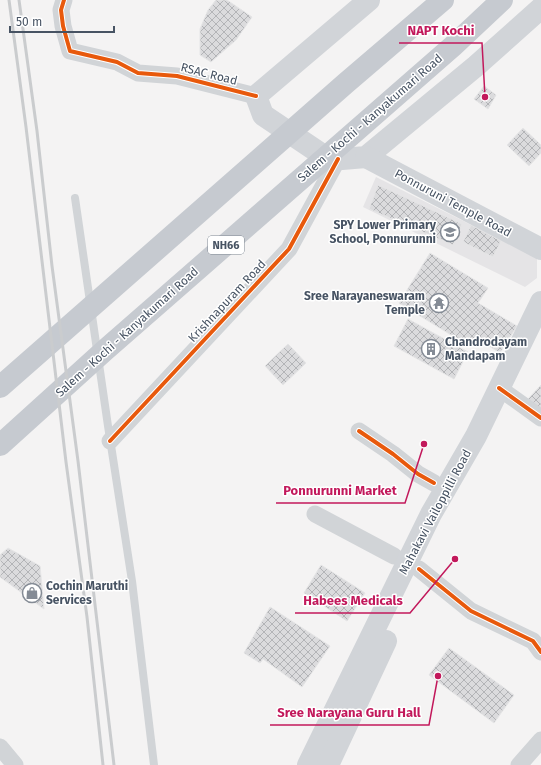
<svg xmlns="http://www.w3.org/2000/svg" width="541" height="765" font-family="'Fira Sans',sans-serif">
	<style>
		.education { fill: #e5e4e6 }
		.building { fill: url(#building-cross-hatch); stroke: #e5e5e6 }
		.lines { fill: none; stroke-linecap: round; stroke-linejoin: round }
		.service { stroke: #d1d4d7; stroke-width: 8 }
		.minor { stroke: #d1d4d7; stroke-width: 17 }
		.secondary { stroke: #d1d4d8; stroke-width: 22 }
		.trunk { stroke: #c6cad0; stroke-width: 22 }
		.rail { stroke: #caccce; stroke-width: 3 }
		.cycleway-casing { stroke: #fff; stroke-width: 6 }
		.cycleway { stroke: #e8590c; stroke-width: 4 }
		.labels { text-anchor: middle; stroke-width: 3; stroke-linejoin: round; paint-order: stroke }
		.shield { fill: #fff; stroke: #7e8792; stroke-width: 1 }
		.shield-label { font-size: 11px; font-weight: bold; fill: #475363 }
		.street-label { font-size: 12px; fill: #475363; stroke: #fff }
		.poi-label { font-size: 12px; font-weight: bold; fill: #475363; stroke: #fff; text-anchor: end }
		.leader { fill: none; stroke: #c2185b; stroke-width: 1.5 }
		.callout-dot { fill: #c2185b; stroke: #fff; stroke-width: 1.5 }
		.callout-label { font-size: 13px; text-anchor: middle; font-weight: bold; fill: #c2185b; stroke: #fff; stroke-width: 3; stroke-linejoin: round; paint-order: stroke }
	</style>
	<defs>
		<pattern id="building-cross-hatch" width="8" height="8" patternUnits="userSpaceOnUse"><rect width="8" height="8" fill="#dbdbdd"/><path d="M0 0l8 8M0 8l8-8" fill="none" stroke="#b3b4b7"/></pattern>
	</defs>
	<rect width="100%" height="100%" fill="#f4f3f3"/>
	<!-- education -->
	<polygon class="education" points="376,177 537,258 537,278 525,287 363,207"/>
	<!-- building -->
	<g class="building">
		<polygon points="216,0 227,0 252,17 236,40 211,62 200,55 200,29 208,10"/>
		<polygon points="484,86 496,95 488,109 474,99"/>
		<polygon points="523,128 541,145 541,153 529,166 507,145"/>
		<polygon points="378,185 462,224 453,245 369,209"/>
		<polygon points="471,225 501,241 493,257 463,242"/>
		<polygon points="430,253 488,288 478,303 517,326 500,353 475,337 469,346 399,303"/>
		<polygon points="408,319 468,352 454,379 394,346"/>
		<polygon points="288,344 306,363 283,385 265,366"/>
		<polygon points="541,385 541,413 527,400"/>
		<polygon points="8,548 40,566 44,609 0,577 0,555"/>
		<polygon points="321,565 365,593 347,621 304,593"/>
		<polygon points="270,607 330,646 302,687 263,659 260,663 244,653"/>
		<polygon points="449,648 514,695 494,723 429,675"/>
	</g>
	<g class="lines">
		<!-- service -->
		<polyline class="service" points="75,198 108,426 132,581 154,765"/>
		<!-- minor -->
		<g class="minor">
			<polyline points="64,0 61,10 63,26 70,51 117,62 138,73 177,76 256,96"/>
			<polyline points="499,388 541,418"/>
			<polyline points="359,431 393,454 418,474 434,483"/>
			<polyline points="110,441 289,249 338,159"/>
			<polyline points="315,514 394,556"/>
			<polyline points="419,569 471,611 533,641 541,652"/>
			<polyline points="0,747 15,765"/>
			<polyline points="519,765 541,740"/>
		</g>
		<!-- secondary -->
		<g class="secondary">
			<polyline points="369,0 256,96 263,115 330,160 366,157 476,66 541,8"/>
			<polyline points="366,157 541,249"/>
			<polyline points="308,765 431,514 476,436 541,302"/>
			<polyline points="328,765 386,641"/>
		</g>
		<!-- trunk -->
		<g class="trunk">
			<polyline points="0,387 346,83 443,0"/>
			<polyline points="0,445 104,351 453,46 502,0"/>
		</g>
		<!-- rail -->
		<g class="rail">
			<polyline points="9,0 26,127 66,462 87,617 103,765"/>
			<polyline points="19,0 37,131 52,266 78,461 114,765"/>
		</g>
		<!-- cycleway casing -->
		<g class="cycleway-casing">
			<g id="cycleway">
				<polyline points="64,0 61,10 63,26 70,51 117,62 138,73 177,76 256,96"/>
				<polyline points="499,388 541,418"/>
				<polyline points="359,431 393,454 418,474 434,483"/>
				<polyline points="110,441 289,249 338,159"/>
				<polyline points="419,569 471,611 533,641 541,652"/>
			</g>
		</g>
		<!-- cycleway -->
		<use href="#cycleway" class="cycleway"/>
	</g>
	<!-- icons -->
	<defs>
		<g id="school-ring" transform="scale(1)"><circle r="9.5" fill="#fff" stroke="#848b95" stroke-width="1.5"/><path d="M0-5L7-2L0 1L-7-2ZM-4 1L0 2.5L4 1V4Q0 6-4 4Z" fill="#848b95"/></g>
		<g id="temple-ring" transform="scale(1)"><circle r="9.5" fill="#fff" stroke="#848b95" stroke-width="1.5"/><path d="M0-6L5-2H3V0L6.5 2.5H4V6H1.5V3h-3V6H-4V2.5H-6.5L-3 0V-2H-5Z" fill="#848b95"/></g>
		<g id="building-ring" transform="scale(1)"><circle r="9.5" fill="#fff" stroke="#848b95" stroke-width="1.5"/><path d="M-4-6H4V6H1V3H-1V6H-4ZM-2.5-4.3h1.7v1.8h-1.7ZM.8-4.3h1.7v1.8H.8ZM-2.5-1h1.7V.8h-1.7ZM.8-1h1.7V.8H.8Z" fill="#848b95"/></g>
		<g id="shop-ring" transform="scale(1)"><circle r="9.5" fill="#fff" stroke="#848b95" stroke-width="1.5"/><path d="M-5-2.5h2.3a2.7 3.5 0 0 1 5.4 0H5L5.5 6h-11ZM-1.5-2.5h3a1.5 2.3 0 0 0-3 0Z" fill="#848b95"/></g>
	</defs>
	<g fill-rule="evenodd">
		<use href="#school-ring" x="450" y="232"/>
		<use href="#temple-ring" x="439" y="303"/>
		<use href="#building-ring" x="431" y="349"/>
		<use href="#shop-ring" x="32" y="593"/>
	</g>
	<g class="labels">
		<!-- shield labels -->
		<rect class="shield" x="208" y="236" width="36" height="18" rx="3"/>
		<g class="shield-label">
			<text x="226" y="249">NH66</text>
		</g>
		<!-- street labels -->
		<g class="street-label">
			<text transform="translate(209 74) rotate(14)" y="4">RSAC Road</text>
			<text transform="translate(370 118) rotate(-41)" y="4">Salem - Kochi - Kanyakumari Road</text>
			<text transform="translate(453 203) rotate(28)" y="4">Ponnuruni Temple Road</text>
			<text transform="translate(227 301) rotate(-47)" y="4">Krishnapuram Road</text>
			<text transform="translate(127 332) rotate(-42)" y="4">Salem - Kochi - Kanyakumari Road</text>
			<text transform="translate(435 512) rotate(-62)" y="4">Mahakavi Vailoppilli Road</text>
		</g>
		<!-- poi labels -->
		<g class="poi-label">
			<text x="436" y="229">SPY Lower Primary<tspan x="436" dy="14">School, Ponnurunni</tspan></text>
			<text x="425" y="300">Sree Narayaneswaram<tspan x="425" dy="14">Temple</tspan></text>
			<text x="445" y="346" text-anchor="start">Chandrodayam<tspan x="445" dy="14">Mandapam</tspan></text>
			<text x="46" y="590" text-anchor="start">Cochin Maruthi<tspan x="46" dy="14">Services</tspan></text>
		</g>
	</g>
	<!-- callouts -->
	<path class="leader" d="M485 97L482 43H399M424 444L405 503H276M455 559L410 613H295M438 676L429 725H270"/>
	<g class="callout-dot">
		<circle cx="485" cy="97" r="4"/>
		<circle cx="424" cy="444" r="4"/>
		<circle cx="455" cy="559" r="4"/>
		<circle cx="438" cy="676" r="4"/>
	</g>
	<g class="callout-label">
		<text x="441" y="35">NAPT Kochi</text>
		<text x="340" y="495">Ponnurunni Market</text>
		<text x="353" y="605">Habees Medicals</text>
		<text x="349" y="717">Sree Narayana Guru Hall</text>
	</g>
	<!-- scale -->
	<path d="M10 26v6h104v-6" fill="none" stroke="#475363" stroke-width="2"/>
	<text x="16" y="26" font-size="12" fill="#475363" stroke="#ffffff" stroke-width="3" paint-order="stroke">50 m</text>
</svg>
